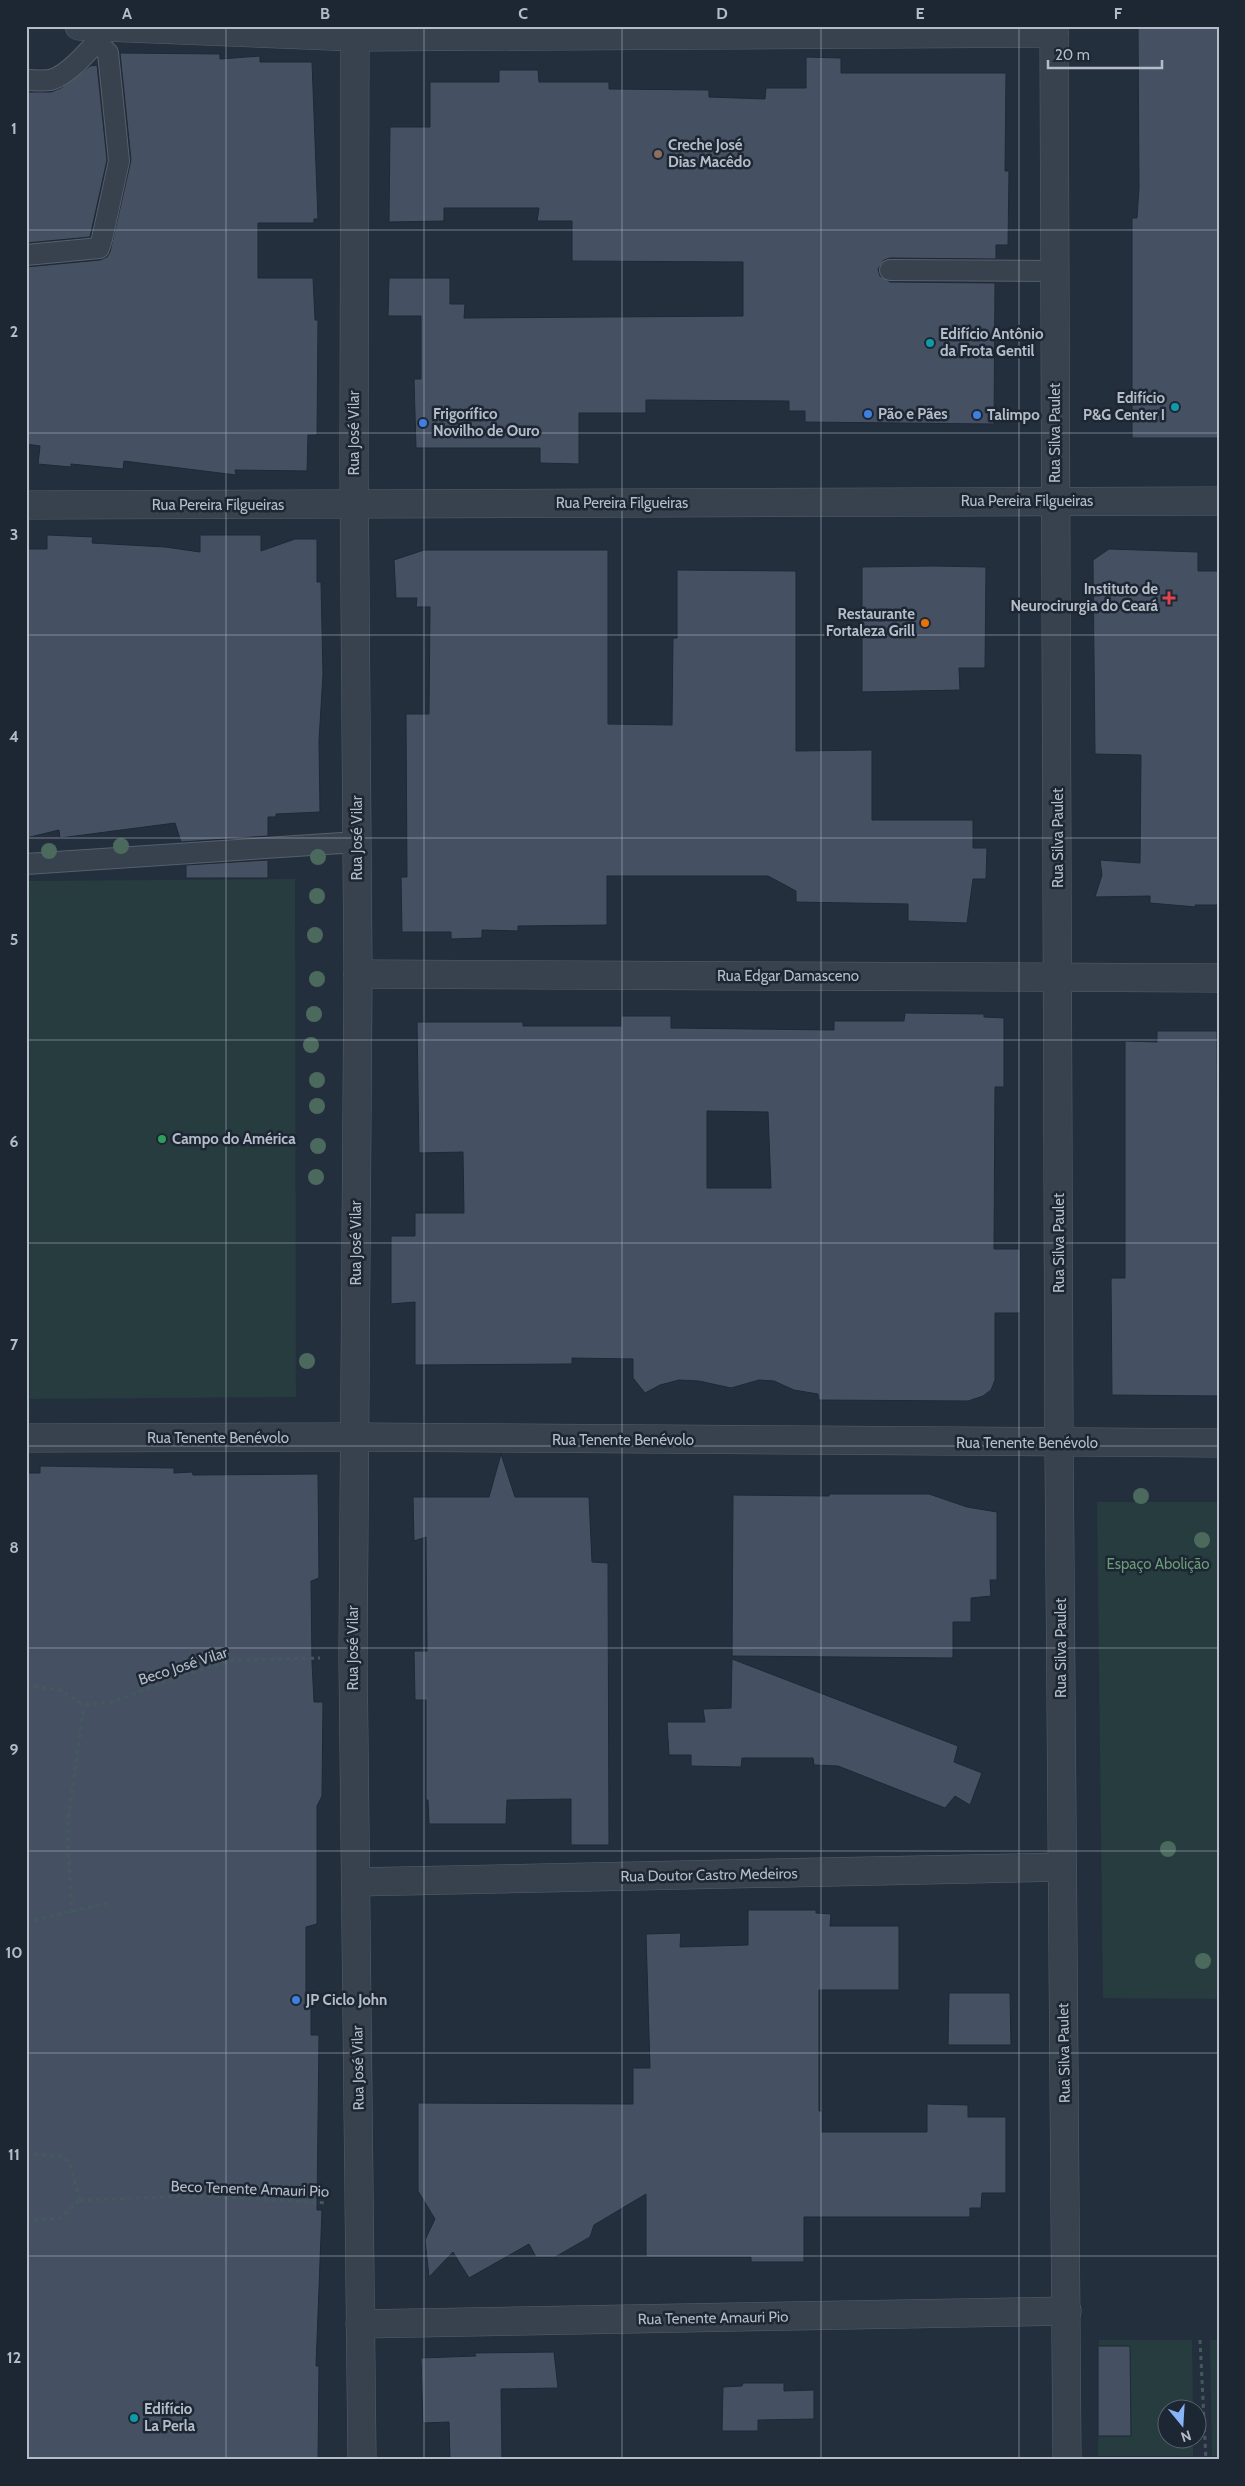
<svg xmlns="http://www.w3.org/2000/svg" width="1245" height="2486" font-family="Cabin,sans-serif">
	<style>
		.green { fill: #263c3f }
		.building { fill: #455162; stroke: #1f2835; fill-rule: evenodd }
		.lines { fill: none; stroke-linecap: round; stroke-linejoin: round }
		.service-casing { stroke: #565f6c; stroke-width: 22 }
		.minor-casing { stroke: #565f6c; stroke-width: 29 }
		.tertiary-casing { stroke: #565f6c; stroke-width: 29 }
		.path { stroke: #44595c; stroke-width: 3; stroke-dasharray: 4 4; stroke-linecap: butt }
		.service { stroke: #38414e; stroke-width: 20 }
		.minor { stroke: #38414e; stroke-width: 28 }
		.tertiary { stroke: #38414e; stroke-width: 28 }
		.tree { fill: #4b6a5d }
		.grid { fill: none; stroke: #b4bcc9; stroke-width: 1; stroke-opacity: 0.55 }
		.education-dot { fill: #8d6e63; stroke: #1d2633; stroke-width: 2 }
		.culture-dot { fill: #0f9aa8; stroke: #1d2633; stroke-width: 2 }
		.shop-dot { fill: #3f7fe0; stroke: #1d2633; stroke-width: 2 }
		.health-dot { fill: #e0444e; stroke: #1d2633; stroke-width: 2 }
		.food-dot { fill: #e8710a; stroke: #1d2633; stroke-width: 2 }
		.leisure-dot { fill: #2e9e5b; stroke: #1d2633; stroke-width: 2 }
		.labels { text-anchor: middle; stroke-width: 5; stroke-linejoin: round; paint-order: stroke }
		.poi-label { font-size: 15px; font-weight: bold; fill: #b4bcc9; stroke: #1d2633; text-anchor: start }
		.street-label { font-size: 15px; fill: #b4bcc9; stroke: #1d2633 }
		.park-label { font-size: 15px; fill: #6b9a76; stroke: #1d2633 }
		.neatline { fill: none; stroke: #b4bcc9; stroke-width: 2 }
		.grid-label { font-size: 16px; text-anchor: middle; font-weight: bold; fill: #b4bcc9 }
	</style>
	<rect width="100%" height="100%" fill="#242f3e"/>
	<!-- green -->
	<g class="green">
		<polygon points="295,879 296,1397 30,1399 29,881"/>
		<polygon points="1097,1502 1219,1502 1219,1999 1103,1998"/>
		<polygon points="1099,2340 1192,2340 1193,2408 1168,2408 1168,2438 1193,2439 1193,2456 1098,2456"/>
		<polygon points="1210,2340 1219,2340 1219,2456 1212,2456"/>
	</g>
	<!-- building -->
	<g class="building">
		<polygon points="1138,26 1219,26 1219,438 1132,438 1132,218 1137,218 1139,188"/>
		<polygon points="120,53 220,54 220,59 260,56 260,62 312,62 318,219 314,219 314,223 258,223 258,278 313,278 315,320 318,320 317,435 308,435 307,471 235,470 236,475 124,461 123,469 71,464 71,467 38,464 40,446 26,444 26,267 100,260 107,257 110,252 131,160"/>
		<polygon points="806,57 841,58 841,73 1006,73 1005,171 1009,171 1008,245 996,245 996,259 890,258 884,260 878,269 880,276 890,282 995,283 994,424 805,422 805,411 789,411 789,401 646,400 646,413 579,413 579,464 540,463 540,448 416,448 414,379 421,379 421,316 388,316 389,278 450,278 450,304 465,304 464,318 743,316 743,262 572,261 572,221 537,221 539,208 444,208 444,221 389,222 390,127 430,127 430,82 499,82 499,70 538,70 539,82 609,82 609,89 709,90 709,97 765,99 766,88 806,88"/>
		<polygon points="97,65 107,160 90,237 26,243 26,92 51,92 61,88 90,66"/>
		<polygon points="47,535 93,537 92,543 165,547 200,552 200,535 261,535 261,551 295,539 317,539 317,582 321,582 323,674 319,741 320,812 276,814 276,817 268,817 268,836 181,842 175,823 60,838 59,830 26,838 26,549 47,549"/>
		<polygon points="1109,549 1198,552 1198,571 1219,571 1219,905 1195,905 1196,907 1150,903 1150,896 1095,897 1102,875 1100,860 1140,863 1141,755 1095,754 1093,560"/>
		<polygon points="424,550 608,550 608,724 672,725 673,638 677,638 677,570 796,571 796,751 872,750 872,820 973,820 973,848 987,848 986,879 973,879 967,923 908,921 908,904 796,902 796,891 768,876 607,876 607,925 518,926 518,931 482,930 482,938 451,939 451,932 402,932 401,877 407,877 406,714 429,714 430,607 416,607 417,598 396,598 394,560"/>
		<polygon points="934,566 986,567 985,668 959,668 960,690 862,692 862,567"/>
		<polygon points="268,860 268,878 186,878 186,865"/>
		<path d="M 905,1013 L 984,1014 L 984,1017 L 1004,1018 L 1004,1087 L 995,1087 L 994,1249 L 1020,1249 L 1020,1313 L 995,1313 L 995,1380 L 991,1390 L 983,1396 L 968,1401 L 819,1400 L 818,1394 L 794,1390 L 774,1381 L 759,1380 L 731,1388 L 699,1381 L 679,1380 L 660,1385 L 645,1393 L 633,1378 L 633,1359 L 572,1358 L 572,1364 L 415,1365 L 415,1302 L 391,1304 L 391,1236 L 415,1236 L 415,1213 L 464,1213 L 463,1152 L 419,1153 L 417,1022 L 523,1022 L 523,1026 L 621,1026 L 621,1016 L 671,1016 L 671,1028 L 834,1030 L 834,1021 L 904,1021 ZM 707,1111 L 768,1112 L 771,1188 L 707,1188 Z"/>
		<polygon points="1157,1031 1217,1031 1219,1396 1112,1395 1111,1278 1125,1278 1125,1041 1157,1042"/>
		<polygon points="501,1454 515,1497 589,1497 592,1562 608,1563 609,1845 571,1845 571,1799 507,1800 506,1824 429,1824 428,1800 426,1800 426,1700 415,1700 414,1651 427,1651 426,1537 414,1541 413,1497 489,1497"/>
		<polygon points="40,1466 174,1468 174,1473 192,1472 193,1475 318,1474 319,1578 311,1581 312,1662 314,1702 323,1702 322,1796 317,1806 317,1924 306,1927 306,2004 311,2004 311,2035 319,2035 317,2210 322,2210 316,2366 319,2366 318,2460 26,2460 26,1473 40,1473"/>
		<polygon points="829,1494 929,1494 967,1507 997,1512 997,1580 990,1580 991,1596 971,1598 971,1622 953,1622 953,1658 732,1656 733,1495 829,1496"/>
		<polygon points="732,1659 958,1746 954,1762 982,1773 970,1805 955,1796 945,1808 838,1766 814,1765 813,1758 742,1758 741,1767 691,1766 691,1755 669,1755 667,1722 705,1722 703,1709 731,1708"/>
		<polygon points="748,1910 816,1910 816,1913 831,1914 830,1926 899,1926 899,1990 819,1990 819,2111 822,2111 822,2132 927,2132 927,2104 968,2105 968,2117 1006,2117 1006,2193 982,2193 981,2208 970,2208 970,2217 804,2217 804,2262 751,2262 751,2257 646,2257 646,2194 594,2225 590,2237 555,2257 536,2257 529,2244 469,2278 453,2252 429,2277 425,2240 435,2219 418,2191 418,2103 633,2104 633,2068 650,2068 646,1934 681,1933 680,1947 748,1945"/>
		<polygon points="949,1993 1010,1993 1011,2045 948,2045"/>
		<polygon points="1098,2346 1130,2346 1131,2436 1098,2436"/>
		<polygon points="554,2352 558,2388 501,2389 502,2460 450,2460 449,2422 423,2423 421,2358 476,2356 474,2353"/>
		<polygon points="743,2383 784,2383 784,2391 814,2390 814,2419 758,2420 758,2431 722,2431 723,2387 742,2386"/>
	</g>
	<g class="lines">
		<!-- service casing -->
		<g class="service-casing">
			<g id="service">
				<path d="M 26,80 C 34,80 42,81 50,80 C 68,76 94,46 105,31"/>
				<polyline points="26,255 99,248 102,239 119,161 108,53 97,42"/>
				<polyline points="890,270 1055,271"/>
				<polyline points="26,864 357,842"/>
			</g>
		</g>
		<!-- minor casing -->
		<g class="minor-casing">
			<g id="minor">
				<polyline points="79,26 356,37 1054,33"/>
				<polyline points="355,26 354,467 358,974 353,1657 362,2460"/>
				<polyline points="1054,26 1059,1443 1067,2460"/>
				<polyline points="358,974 1219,978"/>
				<polyline points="356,1882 1062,1867"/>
				<polyline points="360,2324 1067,2311"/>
			</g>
		</g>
		<!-- tertiary casing -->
		<g class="tertiary-casing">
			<g id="tertiary">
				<polyline points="26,505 1219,501"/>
				<polyline points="26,1438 354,1437 1219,1443"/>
			</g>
		</g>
		<!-- path -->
		<g class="path">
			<polyline points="26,1685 60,1690 84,1705 112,1702 183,1675 234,1660 320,1658"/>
			<polyline points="72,1913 67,1827 84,1705"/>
			<polyline points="26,1922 112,1902"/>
			<polyline points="26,2153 64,2157 70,2164 80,2200"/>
			<polyline points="80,2200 197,2196 327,2203"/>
			<polyline points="26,2221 60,2218 80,2200"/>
			<polyline points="1200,2340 1206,2460"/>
		</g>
		<!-- service -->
		<use href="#service" class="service"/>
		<!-- minor -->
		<use href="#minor" class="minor"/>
		<!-- tertiary -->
		<use href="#tertiary" class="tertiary"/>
	</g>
	<!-- trees -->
	<g class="tree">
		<circle cx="121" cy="846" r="8"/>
		<circle cx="49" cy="851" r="8"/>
		<circle cx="318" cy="857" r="8"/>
		<circle cx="317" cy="896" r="8"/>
		<circle cx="315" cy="935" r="8"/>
		<circle cx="317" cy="979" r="8"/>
		<circle cx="314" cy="1014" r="8"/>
		<circle cx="311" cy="1045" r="8"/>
		<circle cx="317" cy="1080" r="8"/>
		<circle cx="317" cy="1106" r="8"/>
		<circle cx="318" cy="1146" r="8"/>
		<circle cx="316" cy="1177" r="8"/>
		<circle cx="307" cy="1361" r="8"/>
		<circle cx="1141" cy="1496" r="8"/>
		<circle cx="1202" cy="1540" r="8"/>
		<circle cx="1168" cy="1849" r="8"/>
		<circle cx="1203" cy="1961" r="8"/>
	</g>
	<!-- grid -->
	<path class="grid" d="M 226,26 L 226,2460M 424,26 L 424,2460M 622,26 L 622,2460M 821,26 L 821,2460M 1019,26 L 1019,2460M 26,230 L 1219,230M 26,433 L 1219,433M 26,635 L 1219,635M 26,838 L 1219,838M 26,1040 L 1219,1040M 26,1243 L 1219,1243M 26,1446 L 1219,1446M 26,1648 L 1219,1648M 26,1851 L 1219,1851M 26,2053 L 1219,2053M 26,2256 L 1219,2256"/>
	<!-- markers -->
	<circle class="education-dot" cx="658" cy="154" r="5"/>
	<g class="culture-dot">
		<circle cx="930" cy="343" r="5"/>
		<circle cx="1175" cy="407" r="5"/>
		<circle cx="134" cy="2418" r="5"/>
	</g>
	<g class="shop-dot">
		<circle cx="868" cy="414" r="5"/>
		<circle cx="977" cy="415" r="5"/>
		<circle cx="423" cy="423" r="5"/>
		<circle cx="296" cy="2000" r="5"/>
	</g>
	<path class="health-dot" d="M1166.5 590.5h5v5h5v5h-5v5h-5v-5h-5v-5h5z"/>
	<circle class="food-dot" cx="925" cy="623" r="5"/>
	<circle class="leisure-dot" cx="162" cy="1139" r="5"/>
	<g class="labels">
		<!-- poi labels -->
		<g class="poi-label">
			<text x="668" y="150">Creche José<tspan x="668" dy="17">Dias Macêdo</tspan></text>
			<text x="940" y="339">Edifício Antônio<tspan x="940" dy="17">da Frota Gentil</tspan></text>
			<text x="1165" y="403" text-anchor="end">Edifício<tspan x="1165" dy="17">P&amp;G Center I</tspan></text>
			<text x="433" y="419">Frigorífico<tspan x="433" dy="17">Novilho de Ouro</tspan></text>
			<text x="878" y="419">Pão e Pães</text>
			<text x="987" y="420">Talimpo</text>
			<text x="1158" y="594" text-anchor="end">Instituto de<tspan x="1158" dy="17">Neurocirurgia do Ceará</tspan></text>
			<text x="915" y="619" text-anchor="end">Restaurante<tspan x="915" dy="17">Fortaleza Grill</tspan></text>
			<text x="172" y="1144">Campo do América</text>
			<text x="306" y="2005">JP Ciclo John</text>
			<text x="144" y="2414">Edifício<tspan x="144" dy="17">La Perla</tspan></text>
		</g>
		<!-- street labels -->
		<g class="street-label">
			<text transform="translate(354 433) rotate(-90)" y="5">Rua José Vilar</text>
			<text transform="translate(1055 433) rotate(-90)" y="5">Rua Silva Paulet</text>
			<text x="1027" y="506">Rua Pereira Filgueiras</text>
			<text x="622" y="508">Rua Pereira Filgueiras</text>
			<text x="218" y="510">Rua Pereira Filgueiras</text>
			<text transform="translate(357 838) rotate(-90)" y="5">Rua José Vilar</text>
			<text transform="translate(1058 838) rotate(-90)" y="5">Rua Silva Paulet</text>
			<text x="788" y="981">Rua Edgar Damasceno</text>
			<text transform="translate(356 1243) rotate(-90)" y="5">Rua José Vilar</text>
			<text transform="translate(1059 1243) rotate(-90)" y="5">Rua Silva Paulet</text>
			<text x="218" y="1443">Rua Tenente Benévolo</text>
			<text x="623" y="1445">Rua Tenente Benévolo</text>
			<text x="1027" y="1448">Rua Tenente Benévolo</text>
			<text transform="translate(353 1648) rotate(-90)" y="5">Rua José Vilar</text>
			<text transform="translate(1061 1648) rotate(-90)" y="5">Rua Silva Paulet</text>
			<text transform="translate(183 1666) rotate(-18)" y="5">Beco José Vilar</text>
			<text transform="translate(709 1875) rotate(-1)" y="5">Rua Doutor Castro Medeiros</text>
			<text transform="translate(1064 2053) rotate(-91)" y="5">Rua Silva Paulet</text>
			<text transform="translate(358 2068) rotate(-91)" y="5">Rua José Vilar</text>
			<text transform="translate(250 2189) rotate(2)" y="5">Beco Tenente Amauri Pio</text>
			<text transform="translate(713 2318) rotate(-1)" y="5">Rua Tenente Amauri Pio</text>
		</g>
		<!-- park labels -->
		<g class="park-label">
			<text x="1158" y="1569">Espaço Abolição</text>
		</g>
	</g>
	<!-- border -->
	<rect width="1245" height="2486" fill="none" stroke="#1d2633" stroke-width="55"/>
	<!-- north arrow -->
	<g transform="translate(1182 2424) rotate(162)"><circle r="24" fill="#1d2633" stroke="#59626f"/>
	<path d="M0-4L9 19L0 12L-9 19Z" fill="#8ab4f8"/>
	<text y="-8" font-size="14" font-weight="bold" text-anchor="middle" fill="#b4bcc9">N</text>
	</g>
	<!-- scale -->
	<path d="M1048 60v8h114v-8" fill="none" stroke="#b4bcc9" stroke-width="2.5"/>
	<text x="1055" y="60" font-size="15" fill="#b4bcc9" stroke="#1d2633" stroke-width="4" paint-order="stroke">20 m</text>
	<rect x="28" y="28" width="1190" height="2430" class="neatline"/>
	<g class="grid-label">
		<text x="127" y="19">A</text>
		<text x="325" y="19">B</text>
		<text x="523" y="19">C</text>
		<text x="722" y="19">D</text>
		<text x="920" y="19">E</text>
		<text x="1118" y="19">F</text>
		<text x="14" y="134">1</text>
		<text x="14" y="337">2</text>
		<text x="14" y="540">3</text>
		<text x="14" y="742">4</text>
		<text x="14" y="945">5</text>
		<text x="14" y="1147">6</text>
		<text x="14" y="1350">7</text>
		<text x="14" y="1553">8</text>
		<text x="14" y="1755">9</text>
		<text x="14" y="1958">10</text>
		<text x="14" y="2160">11</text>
		<text x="14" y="2363">12</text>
	</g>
</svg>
